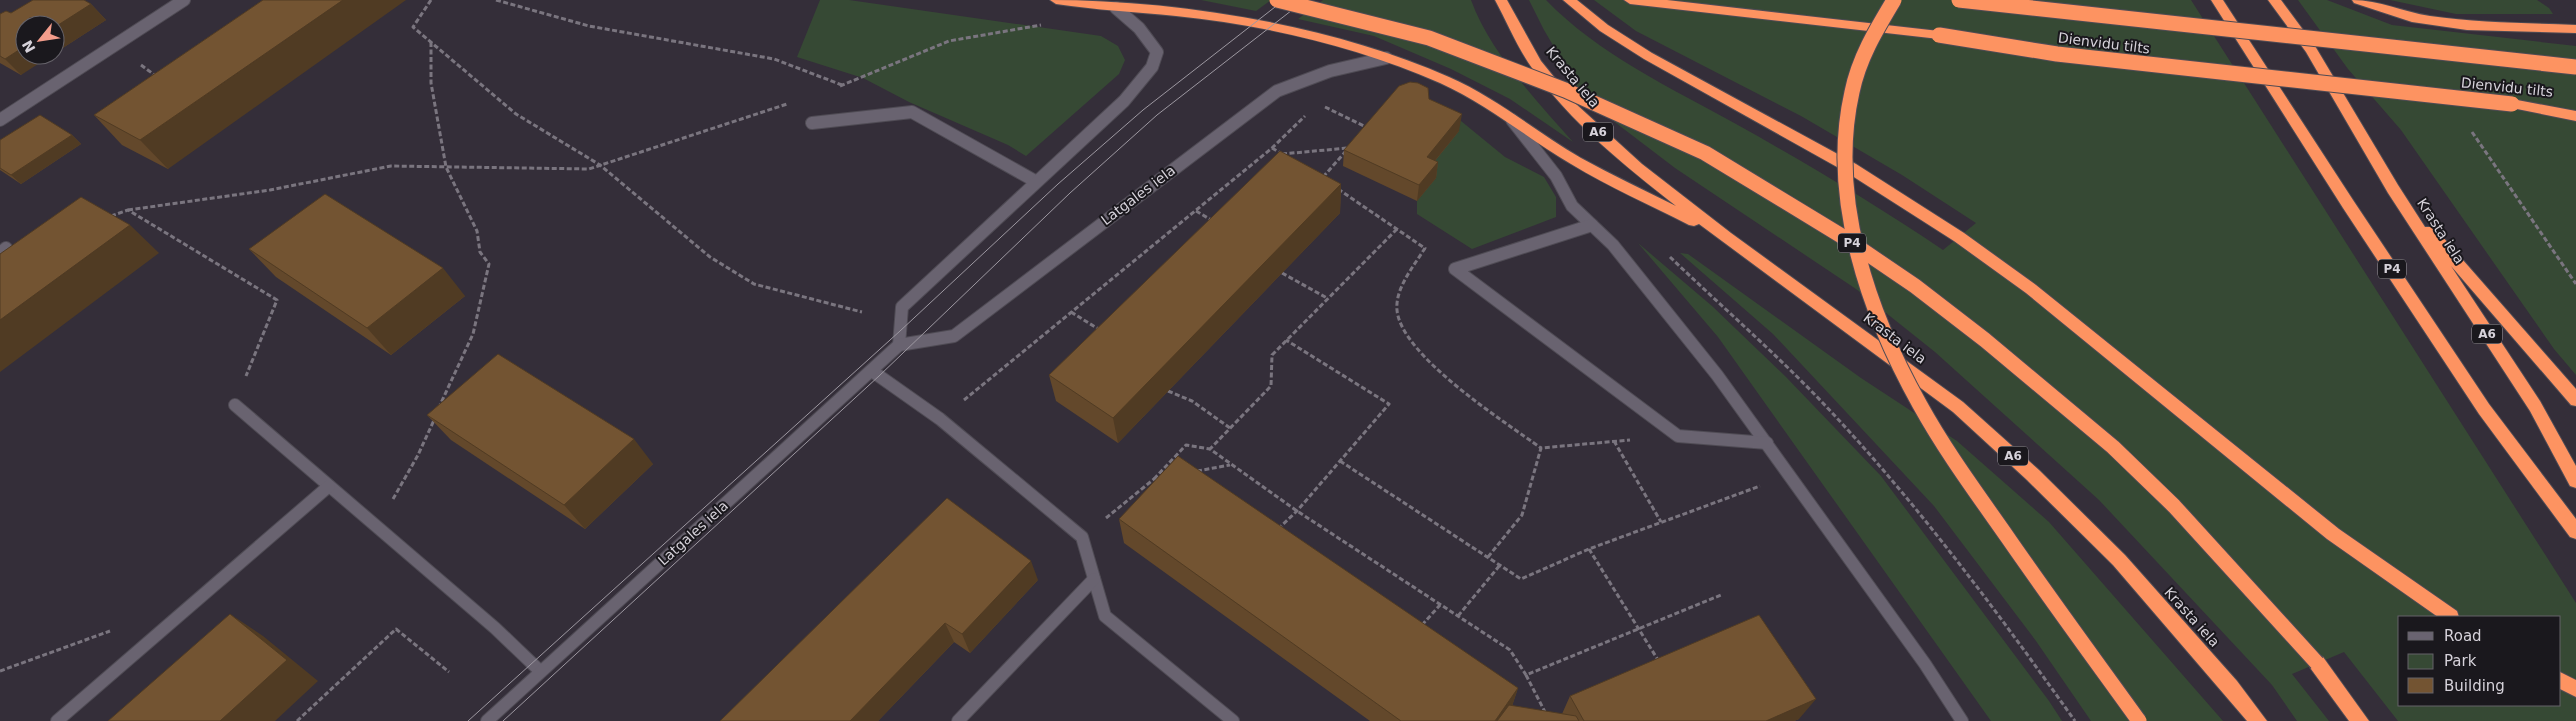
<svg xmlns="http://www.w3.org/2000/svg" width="2576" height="721" font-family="'DejaVu Sans',sans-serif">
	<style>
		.green { fill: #364934; fill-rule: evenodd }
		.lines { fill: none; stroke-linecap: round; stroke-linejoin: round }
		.lane-casing { stroke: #4f4b54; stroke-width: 14 }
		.street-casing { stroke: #4f4b54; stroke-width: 14 }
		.secondary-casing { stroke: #4f4b54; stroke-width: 14 }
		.highway-casing { stroke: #4f4b54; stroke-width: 2 }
		.path { stroke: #7a757f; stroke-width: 3; stroke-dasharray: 5 2.5; stroke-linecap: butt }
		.lane { stroke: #696370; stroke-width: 12 }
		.street { stroke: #696370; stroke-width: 12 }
		.secondary { stroke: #696370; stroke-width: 12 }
		.highway { fill: #fd9361; fill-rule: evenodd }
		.tram { stroke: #9d98a1; stroke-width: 1 }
		.highway-bridge-casing { stroke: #4f4b54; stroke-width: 17; stroke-linecap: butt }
		.highway-bridge { stroke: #fd9361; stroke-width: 15 }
		.wall { fill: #63482b }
		.shaded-wall { fill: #503b23 }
		.building { fill: #735432; stroke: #503b23 }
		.labels { text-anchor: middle; stroke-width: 4; stroke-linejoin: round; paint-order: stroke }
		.shield { fill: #1a181d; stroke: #9e9aa1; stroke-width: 1 }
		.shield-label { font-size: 12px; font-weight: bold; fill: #d6d2da }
		.street-label { font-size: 14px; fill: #d6d2da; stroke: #1a181d }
	</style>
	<rect width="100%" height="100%" fill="#342e39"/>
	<!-- green -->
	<g class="green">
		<polygon points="820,0 849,0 1101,36 1118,46 1125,60 1119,74 1026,156 1008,145 909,102 863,78 797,57"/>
		<polygon points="1201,0 1271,0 1256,11"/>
		<path d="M 1323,0 L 1471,0 C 1489,51 1537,101 1573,142 L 1510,99 L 1451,69 L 1374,36 L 1298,19 Z"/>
		<path d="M 1529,0 L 1546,0 C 1598,54 1671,88 1736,124 C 1806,163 1875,204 1943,250 L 1976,223 L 1902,175 L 1801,116 L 1636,31 L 1594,0 L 2191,0 L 2576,603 L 2576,721 L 2398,721 L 2344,652 L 2292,674 L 2329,721 L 2297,721 L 2272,685 L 2099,500 L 1935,352 L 1856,289 L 1675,168 L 1612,120 L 1577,86 L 1544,30 ZM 2400,617 L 2560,617 L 2560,705 L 2400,705 Z"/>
		<polygon points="2298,0 2327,0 2392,25 2576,46 2576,375 2554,349 2401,130 2348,69"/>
		<polygon points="2390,0 2537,0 2549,8 2553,14 2456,14"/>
		<polygon points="1450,112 1505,157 1544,177 1556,197 1556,217 1472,249 1417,214 1417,201"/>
		<polygon points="1638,243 1712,306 1786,377 1881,476 2049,701 2062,721 1991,721 1718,337"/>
		<polygon points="1680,253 1688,254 1861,378 1957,441 2049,522 2223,721 2091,721 2036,641 1934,506 1773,334"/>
	</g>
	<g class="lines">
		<!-- lane casing -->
		<g class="lane-casing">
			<g id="lane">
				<polyline points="1512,120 1556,176 1572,206 1613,245 1717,375 1925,664 1962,721"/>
				<polyline points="812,123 912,112 1035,181"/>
				<polyline points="1592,225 1455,269 1678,436 1767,443"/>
				<polyline points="0,253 6,248"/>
				<polyline points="872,371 940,419 1082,537 1105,616 1233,721"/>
				<polyline points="235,405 495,628 540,671"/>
				<polyline points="57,721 329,486"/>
				<polyline points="958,721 1094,579"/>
			</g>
		</g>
		<!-- street casing -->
		<g class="street-casing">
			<polyline id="street" points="0,120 184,0"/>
		</g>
		<!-- secondary casing -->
		<g class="secondary-casing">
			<g id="secondary">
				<polyline points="899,345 902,307 1124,101 1152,67 1157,52 1139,28 1116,8"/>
				<polyline points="487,721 899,345 954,336 1277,91 1330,71 1386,58"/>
			</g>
		</g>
		<!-- highway casing -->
		<g class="highway-casing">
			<g id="highway">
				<path d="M 1050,0 C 1177,0 1332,25 1449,77 C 1497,98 1536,132 1581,158 C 1612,175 1644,190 1676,206 C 1624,165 1570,122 1532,68 C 1517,47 1507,22 1495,0 L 1507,0 L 1541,61 L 1576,104 L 1642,164 L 1731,233 L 1963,402 L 2039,470 L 2125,555 L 2237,681 L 2267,721 L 2247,721 L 2113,565 L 2027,480 L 1953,412 L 1699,224 L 1694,226 L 1689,225 C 1650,205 1609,187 1571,164 C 1527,138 1487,104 1440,83 C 1358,47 1265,25 1176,16 C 1136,12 1096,10 1056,4 Z"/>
				<polygon points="1563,0 1577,0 1608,25 1652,53 1856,164 1964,233 2036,285 2339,529 2457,611 2459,617 2438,617 2327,539 2026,293 1954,241 1846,172 1644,59 1600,31"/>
				<polygon points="1624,0 1667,0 1939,31 1945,35 1939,39 1630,4"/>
				<polygon points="2211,0 2223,0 2353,200 2489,404 2576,519 2576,539 2570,537 2479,414 2343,208"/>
				<polygon points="2268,0 2281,0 2315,46 2398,185 2425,227 2434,227 2576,389 2576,406 2571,405 2451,266 2540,401 2576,466 2576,488 2570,486 2530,411 2388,193 2306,52"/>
				<path d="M 2352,0 C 2380,0 2403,12 2430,16 C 2479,23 2527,23 2576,25 L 2576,33 L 2467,30 L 2412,22 L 2354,3 Z"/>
				<polygon points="2512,99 2576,111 2576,121 2507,107 2505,104"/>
				<polygon points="2317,655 2323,657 2369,721 2349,721 2311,669 2308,663 2311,657"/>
				<polygon points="2560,672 2576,680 2576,697 2560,689"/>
			</g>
		</g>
		<!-- path -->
		<g class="path">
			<polyline points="431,0 413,27 516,114 600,165 710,257 754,284 862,312"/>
			<polyline points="496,0 589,26 774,59 842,85"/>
			<polyline points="431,42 431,83 446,167 477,231 480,252 489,264 473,334 440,405"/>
			<polyline points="141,65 156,76"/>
			<polyline points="840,86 949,41 1041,25"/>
			<polyline points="1325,107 1366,127"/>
			<polyline points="2472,132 2576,284"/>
			<polyline points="1272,148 1282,154"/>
			<polyline points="1282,154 1348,148"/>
			<polyline points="1323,177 1346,151"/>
			<polyline points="1338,189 1426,249"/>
			<polyline points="128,210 270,190 391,166 589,169 787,104"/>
			<polyline points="1196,211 1213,221"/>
			<polyline points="111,216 128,210 277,300 246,376"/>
			<polyline points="1397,229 1272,355 1271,386 1210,449 1297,511 1510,650 1526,675 1721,595"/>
			<path d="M 1425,248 C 1414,266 1395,288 1397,310 C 1401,356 1505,422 1541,448"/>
			<path d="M 1670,257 C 1720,305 1773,351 1821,401 C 1915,500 1996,610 2075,721"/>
			<polyline points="1282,273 1327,298"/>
			<polyline points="1071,312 1100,330"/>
			<polyline points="1168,391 1192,401 1230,428"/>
			<polyline points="964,400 1272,148 1305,116"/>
			<polyline points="1614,441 1661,522"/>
			<polyline points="1340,461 1521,579 1589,549 1760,486"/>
			<polyline points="1197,471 1230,465"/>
			<polyline points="1154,479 1186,445 1210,449"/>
			<polyline points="393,499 418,455 435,418"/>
			<polyline points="1106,518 1154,479 1159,478"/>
			<polyline points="1278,529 1297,511 1389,404 1286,340"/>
			<polyline points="1589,549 1658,660"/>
			<polyline points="1488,557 1522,515 1541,448 1630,440"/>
			<polyline points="1458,616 1500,565"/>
			<polyline points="1422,625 1440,605"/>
			<polyline points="0,671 110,631"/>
			<polyline points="1526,675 1545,712"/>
			<polyline points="297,721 396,629 449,672"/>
		</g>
		<!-- lane -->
		<use href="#lane" class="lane"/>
		<!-- street -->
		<use href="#street" class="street"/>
		<!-- secondary -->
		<use href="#secondary" class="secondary"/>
		<!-- highway -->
		<use href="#highway" class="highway"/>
		<!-- tram -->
		<g class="tram">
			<polyline points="468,721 900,331 1058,184 1143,110 1284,0"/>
			<polyline points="503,721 879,376 1070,193 1157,115 1305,0"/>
		</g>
		<!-- highway-bridge casing -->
		<g class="highway-bridge-casing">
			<g id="highway-bridge">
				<polyline points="1277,0 1429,38 1565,90 1705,153 1840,235 1915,286 1985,340 2113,447 2174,506 2317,663"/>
				<path d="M 1894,0 C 1876,30 1859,58 1852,92 C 1828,198 1869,314 1920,405 C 1946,452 1978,495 2008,538 C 2051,600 2095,660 2139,721"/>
				<polyline points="1959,0 2576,67"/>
				<polyline points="1939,35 2057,54 2512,104"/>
			</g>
		</g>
		<!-- highway-bridge -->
		<use href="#highway-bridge" class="highway-bridge"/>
	</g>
	<!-- wall -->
	<g class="wall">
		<polygon points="263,0 168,169 122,145 94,115"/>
		<polygon points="91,4 106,20 55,53 55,25 21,75 0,63 0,14"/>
		<polygon points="1429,99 1459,131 1435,161 1438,162 1436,178 1417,201 1343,166 1344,150"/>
		<polygon points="72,135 81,144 21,184 0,170 0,140"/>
		<polygon points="1341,184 1340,213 1118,443 1056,401 1049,375"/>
		<polygon points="249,249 465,296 391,355 276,277"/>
		<polygon points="427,415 653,464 585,529 451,440"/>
		<polygon points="1119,519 1518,688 1512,706 1562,714 1570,696 1799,719 1794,721 1370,721 1124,543"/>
		<polygon points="1038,580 970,653 954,642 878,721 720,721"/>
	</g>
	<!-- shaded-wall -->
	<g class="shaded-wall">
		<polygon points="343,0 406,0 168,169 140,140"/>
		<polygon points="91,4 106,20 55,53 55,27"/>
		<polygon points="25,46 25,55 52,55 21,75 5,59"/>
		<polygon points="1462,114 1459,131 1425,173 1427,157"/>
		<polygon points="72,135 81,144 21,184 11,175"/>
		<polygon points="1438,162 1436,178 1417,201 1419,185"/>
		<polygon points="1341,184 1340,213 1118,443 1113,418"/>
		<polygon points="130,225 159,253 0,372 0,320"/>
		<polygon points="443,268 465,296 391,355 367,328"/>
		<polygon points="634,439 653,464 585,529 564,505"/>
		<polygon points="1031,561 1038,580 970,653 962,634"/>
		<polygon points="230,614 263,636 318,681 275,721 220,721"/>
		<polygon points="945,623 954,642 878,721 850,721"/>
		<polygon points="1518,688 1511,709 1503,721 1495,721"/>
		<polygon points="1816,699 1799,719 1794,721 1766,721"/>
	</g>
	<!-- building -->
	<g class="building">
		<polygon points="33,0 84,0 91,4 55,27 55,25 25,25 25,46 5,59 0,56 0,14 6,11 11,13"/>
		<polygon points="263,0 343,0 140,140 94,115"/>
		<polygon points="1410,82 1418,83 1428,88 1429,99 1462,114 1427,157 1438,162 1419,185 1344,150 1399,86"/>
		<polygon points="40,115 72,135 11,175 0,168 0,140"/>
		<polygon points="1280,151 1341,184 1113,418 1049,375"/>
		<polygon points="325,194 443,268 367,328 249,249"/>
		<polygon points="81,197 130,225 0,320 0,254"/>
		<polygon points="498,354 634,439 564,505 427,415"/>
		<polygon points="1178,456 1518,688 1495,721 1401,721 1119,519"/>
		<polygon points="947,498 1031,561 962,634 945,623 850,721 720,721"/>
		<polygon points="230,614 287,660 220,721 108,721"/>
		<polygon points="1759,615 1816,699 1766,721 1584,721 1570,696"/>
		<polygon points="1509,705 1576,716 1579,721 1497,721"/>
	</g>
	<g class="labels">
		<!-- shield labels -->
		<g class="shield">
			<rect x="1583" y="122.5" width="30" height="19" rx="4"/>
			<rect x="1838" y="233.5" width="28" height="19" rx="4"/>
			<rect x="2378" y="259.5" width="28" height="19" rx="4"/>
			<rect x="2472" y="324.5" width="30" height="19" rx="4"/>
			<rect x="1998" y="446.5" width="30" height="19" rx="4"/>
		</g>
		<g class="shield-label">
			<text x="1598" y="136">A6</text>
			<text x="1852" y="247">P4</text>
			<text x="2392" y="273">P4</text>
			<text x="2487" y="338">A6</text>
			<text x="2013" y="460">A6</text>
		</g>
		<!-- street labels -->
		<g class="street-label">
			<text transform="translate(2104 43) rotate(7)" y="5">Dienvidu tilts</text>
			<text transform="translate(1573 77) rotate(50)" y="5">Krasta iela</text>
			<text transform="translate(2507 87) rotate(6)" y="5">Dienvidu tilts</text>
			<text transform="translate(1138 195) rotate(-37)" y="5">Latgales iela</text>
			<text transform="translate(2441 231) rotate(57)" y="5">Krasta iela</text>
			<text transform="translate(1895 338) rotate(37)" y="5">Krasta iela</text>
			<text transform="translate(693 533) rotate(-42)" y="5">Latgales iela</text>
			<text transform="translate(2192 617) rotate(48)" y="5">Krasta iela</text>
		</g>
	</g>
	<!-- legend -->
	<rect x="2398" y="616" width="162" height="90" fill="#1a181d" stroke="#656269"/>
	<rect x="2408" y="632" width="25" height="8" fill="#696370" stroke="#656269"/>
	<text x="2444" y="641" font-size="15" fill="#d6d2da">Road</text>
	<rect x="2408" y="654" width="25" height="15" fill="#364934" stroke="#656269"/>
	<text x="2444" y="666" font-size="15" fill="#d6d2da">Park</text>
	<rect x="2408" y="678" width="25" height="15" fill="#735432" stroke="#656269"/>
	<text x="2444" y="691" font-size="15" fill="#d6d2da">Building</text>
	<!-- north arrow -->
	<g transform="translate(40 40) rotate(240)"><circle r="24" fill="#1a181d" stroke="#656269"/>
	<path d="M0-4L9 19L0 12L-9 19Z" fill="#f49d8c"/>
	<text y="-8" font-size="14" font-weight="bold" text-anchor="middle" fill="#d6d2da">N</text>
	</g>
</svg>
